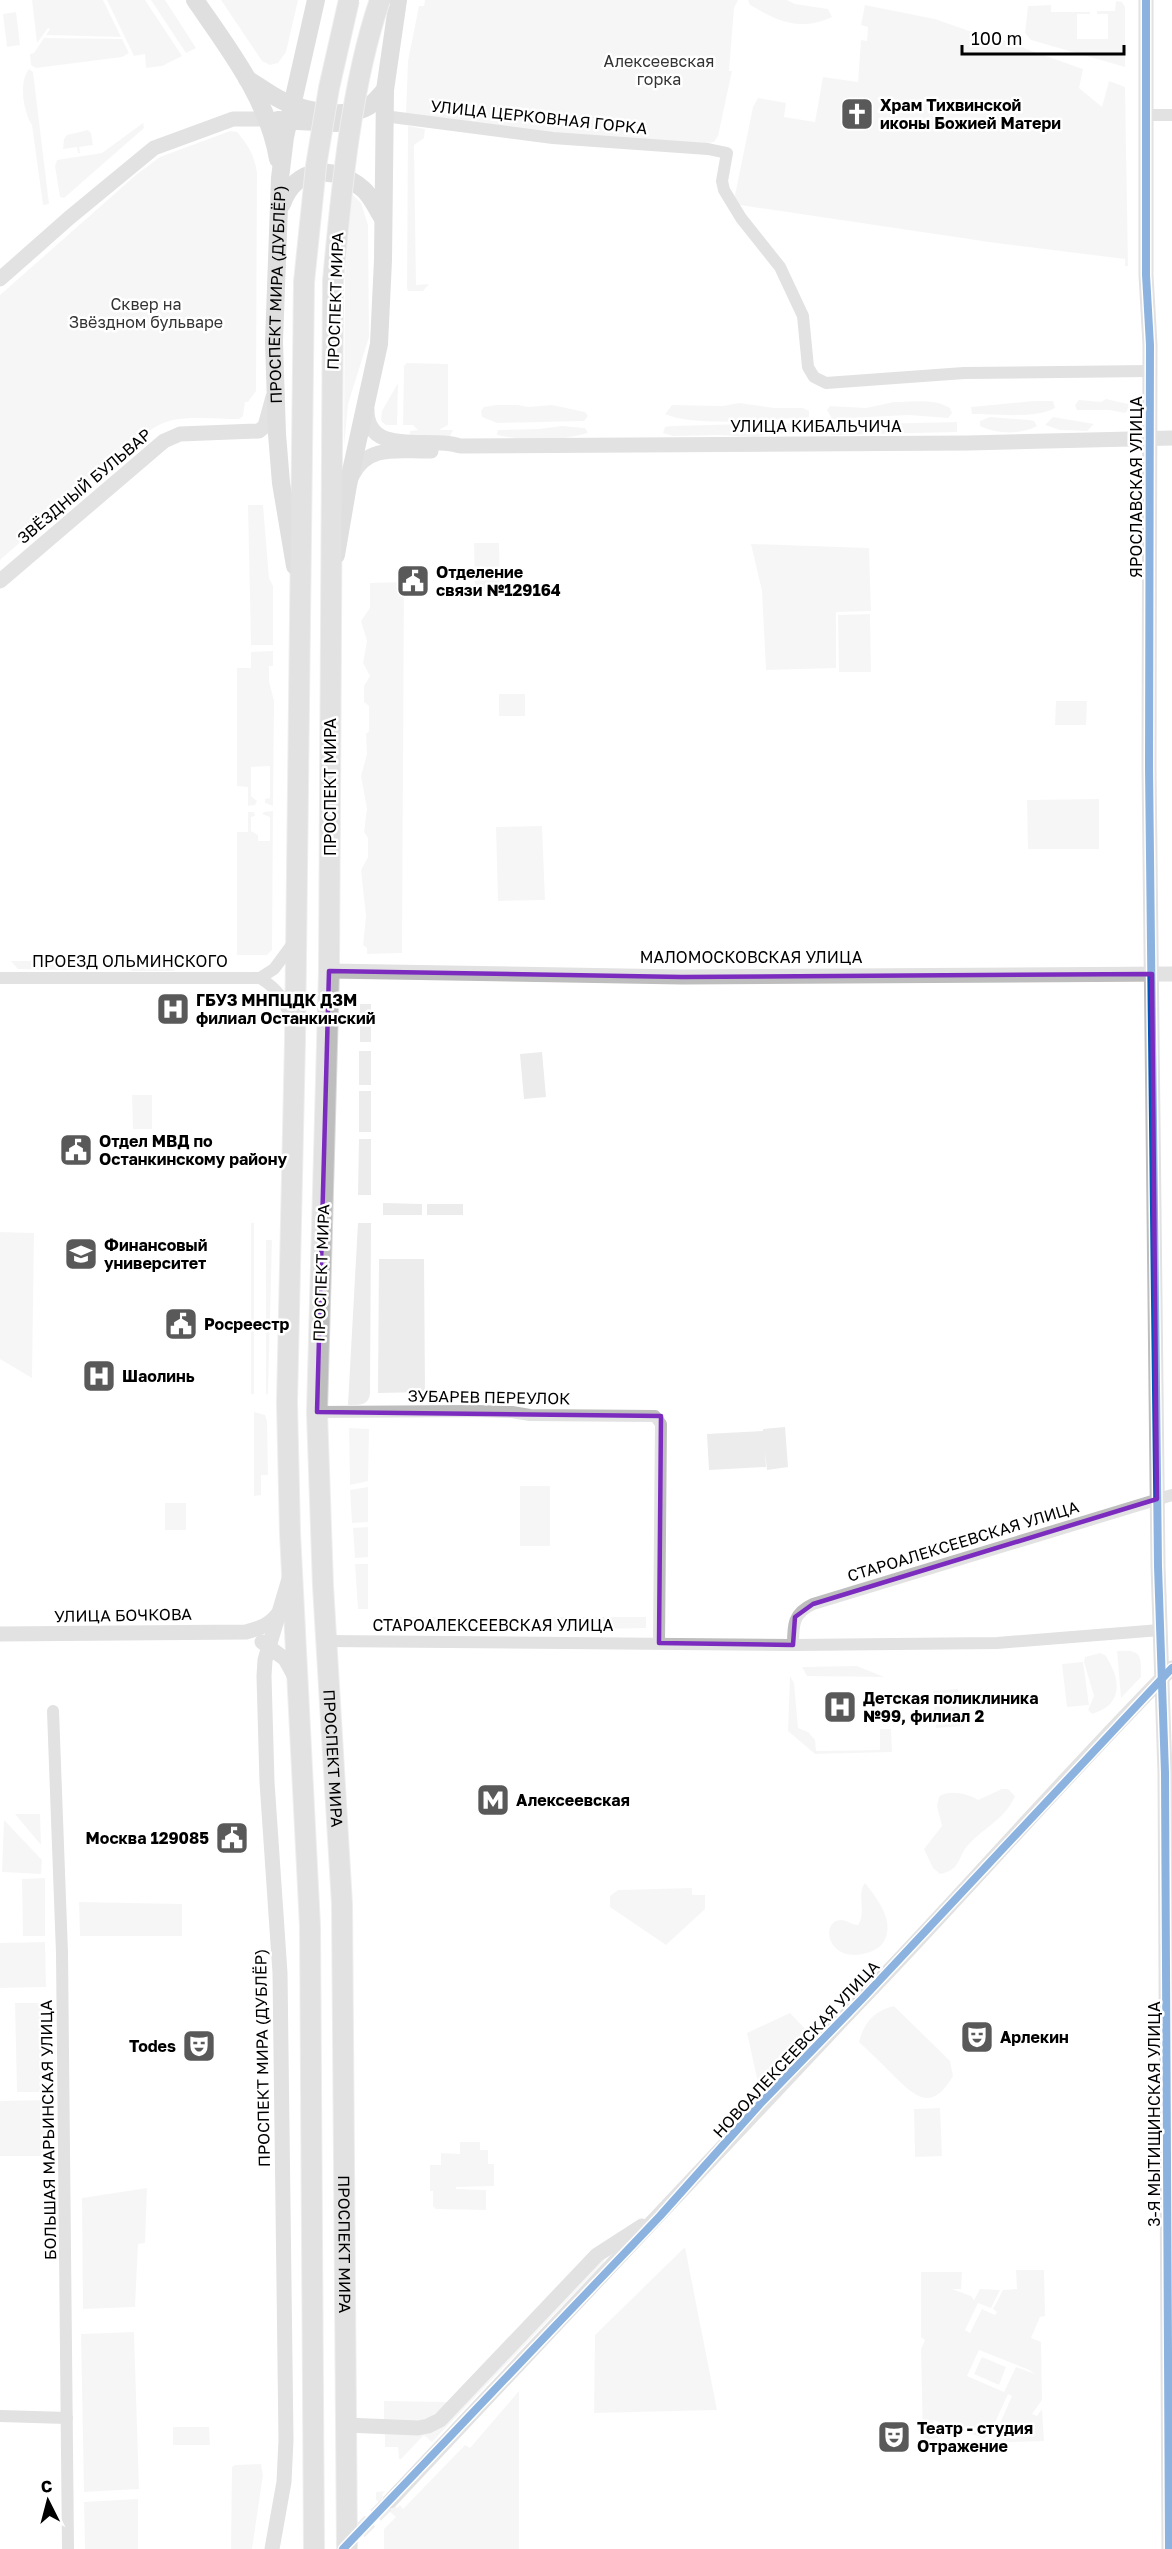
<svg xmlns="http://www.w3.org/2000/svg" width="1172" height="2549" font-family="'Golos Text',sans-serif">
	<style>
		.green { fill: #ececec; fill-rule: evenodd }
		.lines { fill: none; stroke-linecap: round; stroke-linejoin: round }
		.tertiary-tunnel { stroke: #d9d9d9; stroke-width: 15; stroke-dasharray: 15 8; stroke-linecap: butt }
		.primary-casing { stroke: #dbdbdb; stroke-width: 22 }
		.minor { stroke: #bebebe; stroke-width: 12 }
		.tertiary { stroke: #bebebe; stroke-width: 15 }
		.secondary { stroke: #b8b8b8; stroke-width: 18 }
		.primary { stroke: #bebebe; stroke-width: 20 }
		.primary-bridge-casing { stroke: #dbdbdb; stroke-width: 22; stroke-linecap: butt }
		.primary-bridge { stroke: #bebebe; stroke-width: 20 }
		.cycleway-casing { stroke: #fff; stroke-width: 11 }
		.cycleway { stroke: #0057b8; stroke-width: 8 }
		.marked { fill: none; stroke: #7b2cbf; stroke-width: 4.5; stroke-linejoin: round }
		.labels { text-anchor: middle; stroke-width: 5; stroke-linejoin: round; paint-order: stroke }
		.park-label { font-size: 16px; fill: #333; stroke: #fff }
		.poi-label { font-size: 16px; font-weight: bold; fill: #000; stroke: #fff; text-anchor: start }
		.street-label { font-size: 16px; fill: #000; stroke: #fff }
	</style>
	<rect width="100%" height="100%" fill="#fff"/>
	<!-- green -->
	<g class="green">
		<polygon points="32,0 103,0 121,37 46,35 50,29 48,28 37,43"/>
		<polygon points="107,0 145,0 182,56 162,66 146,68 145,54 134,56"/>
		<polygon points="151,0 165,0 196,48 186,53"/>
		<polygon points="221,0 298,0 286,52 278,63 270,65 262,61"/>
		<polygon points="425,0 738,0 734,8 729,71 732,71 718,136 714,142 706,143 563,135 406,113 408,61 419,6 424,6"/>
		<path d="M 748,0 L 787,0 L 795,4 L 828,9 L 832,17 C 800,32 778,21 750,5 Z"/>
		<polygon points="1116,1 1122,2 1125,7 1125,67 1031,40 1025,33 1028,6 1051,5 1051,12 1090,12 1090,14 1077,14 1077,39 1108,39 1108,14 1097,14 1097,11 1115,11"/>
		<polygon points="865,5 935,19 975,33 1016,43 1026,49 1083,69 1079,88 1102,107 1109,81 1125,87 1128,266 1125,266 1125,259 996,243 746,206 740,205 734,200 753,107 758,98 786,103 784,117 815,122 823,77 858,82 861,40 867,41 868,27 861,25"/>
		<polygon points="16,12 20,45 7,47 3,14"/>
		<polygon points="44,38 122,39 129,53 122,57 36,68 31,65 30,54 34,53"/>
		<path d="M 29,69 L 33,72 L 49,204 L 43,205 L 32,125 C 24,113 18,82 29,69 Z"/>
		<polygon points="143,123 144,128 64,198 60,197 55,166 57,160 102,153"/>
		<polygon points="408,126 425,129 424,138 414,145 416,285 429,284 423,291 408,291 407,288"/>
		<polygon points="88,130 91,133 93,145 79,147 80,153 78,153 77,147 63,149 64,139 67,135"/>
		<path d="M 230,131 L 237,132 C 248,144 255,157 257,173 L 256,391 L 248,402 L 245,402 L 243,416 L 239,419 C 218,419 194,416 173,420 C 147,426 126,450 107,467 L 100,467 L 94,472 L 94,478 L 0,560 L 0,295 L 137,174 L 160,157 Z"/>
		<polygon points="351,193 361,203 368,225 369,337 348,404 344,447 345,277"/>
		<polygon points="407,363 448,364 448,425 439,430 453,430 450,436 410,437 410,431 418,430 413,425 403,425 404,366"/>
		<polygon points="398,383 397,425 386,425 381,421 382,411"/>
		<polygon points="1106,399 1128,404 1129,409 1125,413 1109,410 1077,410 1075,405 1079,400 1101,402"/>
		<path d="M 1035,401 L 1053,401 L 1055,408 C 1037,419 994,414 972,414 L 971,407 Z"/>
		<path d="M 894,402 C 912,402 935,398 950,408 L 952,413 L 948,418 L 909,415 L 832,419 L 827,410 L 830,406 L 866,408 Z"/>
		<path d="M 739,403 L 774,408 L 803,408 L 809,411 L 809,417 L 796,420 L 791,418 C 761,421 691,426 665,414 L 672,405 L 723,406 Z"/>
		<polygon points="496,405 518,405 529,407 552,405 585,412 588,416 584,421 497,423 482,417 481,411 484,407"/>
		<path d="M 990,417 L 1029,420 L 1034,421 L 1037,426 C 1021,435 996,434 980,426 L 980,421 Z"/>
		<polygon points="1053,417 1094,424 1087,431 1060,430 1045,425"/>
		<polygon points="957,422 957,432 831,435 831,425"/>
		<polygon points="779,423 802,424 804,429 801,434 773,433 756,437 718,435 673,436 663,433 665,427 671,426"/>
		<path d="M 562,426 L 585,428 L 588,433 C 561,441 525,441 497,435 L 498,430 L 539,429 Z"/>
		<polygon points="248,505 263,505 269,578 273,586 273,645 251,645"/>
		<polygon points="474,543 499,543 500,591 475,591"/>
		<polygon points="751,544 869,548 871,611 836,612 836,668 766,670 762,591"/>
		<polygon points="404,582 402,953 367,954 367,948 363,945 366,916 361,870 368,857 368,838 364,832 367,809 361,776 367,754 366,734 369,731 369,706 364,702 364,686 370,676 363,663 367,641 361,621 370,608 370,583"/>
		<polygon points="870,614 871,672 839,672 838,615"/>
		<polygon points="273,651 273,666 269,666 269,681 274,701 273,806 265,803 265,799 270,798 270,766 251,767 251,796 257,801 255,805 248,806 248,787 237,786 237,668 251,668 251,652"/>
		<rect x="499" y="694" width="26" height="22"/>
		<polygon points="1056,701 1087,701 1086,725 1055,725"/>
		<polygon points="1099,799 1099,849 1028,849 1027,800"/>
		<polygon points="273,811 272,950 267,955 237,955 237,832 248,832 248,812 254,812 255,816 251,817 251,831 258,835 258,841 270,841 270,817 262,814 264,812"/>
		<polygon points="542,826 545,900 498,901 496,827"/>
		<polygon points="11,961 72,961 73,970 18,969"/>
		<rect x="131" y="961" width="43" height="10"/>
		<rect x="360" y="1004" width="11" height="38"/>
		<rect x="359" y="1051" width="12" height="34"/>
		<polygon points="542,1052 546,1097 524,1099 520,1054"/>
		<rect x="359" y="1091" width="12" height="41"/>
		<polygon points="132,1095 152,1095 152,1129 133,1129"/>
		<polygon points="359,1139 371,1139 371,1195 358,1195"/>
		<polygon points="383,1203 422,1204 422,1215 383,1215"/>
		<rect x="427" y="1204" width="36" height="11"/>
		<rect x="251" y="1223" width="3" height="171"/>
		<path d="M 358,1223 L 371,1223 L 370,1393 C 369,1406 359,1405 348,1405 Z"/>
		<polygon points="0,1232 34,1233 32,1378 0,1359"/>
		<polygon points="266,1240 272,1240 268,1393 266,1395"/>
		<polygon points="379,1259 424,1259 425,1392 378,1393"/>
		<polygon points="254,1412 265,1415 267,1421 268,1475 261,1475 261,1495 254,1496"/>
		<polygon points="785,1427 788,1467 767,1470 765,1451 766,1467 709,1470 707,1434 763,1431 763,1429"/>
		<polygon points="349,1428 369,1429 368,1481 350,1485"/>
		<rect x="520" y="1486" width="30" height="60"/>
		<polygon points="368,1487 368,1522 352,1523 350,1490"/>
		<rect x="165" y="1503" width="21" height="27"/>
		<polygon points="368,1527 368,1557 355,1558 353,1528"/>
		<polygon points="355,1564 368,1564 368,1609 358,1609"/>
		<rect x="380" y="1617" width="36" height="11"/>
		<polygon points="426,1617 505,1617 505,1629 426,1628"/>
		<polygon points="549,1617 646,1617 646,1628 549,1630"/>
		<path d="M 1117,1651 C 1142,1649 1141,1655 1141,1677 L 1121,1698 Z"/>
		<path d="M 1100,1653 L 1105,1655 C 1121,1678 1124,1705 1092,1714 L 1088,1710 L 1094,1696 L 1084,1662 L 1085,1657 Z"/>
		<polygon points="1083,1662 1089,1705 1067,1707 1062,1664"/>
		<polygon points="857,1666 884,1677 807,1676 802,1667"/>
		<polygon points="790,1676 794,1683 798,1728 808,1732 815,1740 816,1751 880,1750 880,1729 891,1729 892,1752 815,1754 788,1731"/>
		<polygon points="958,1689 962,1726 936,1728 933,1691"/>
		<path d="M 1002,1789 L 1008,1789 L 1015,1796 C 1006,1818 984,1828 969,1844 C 957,1856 962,1870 940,1874 L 933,1868 L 924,1849 L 942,1826 L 937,1806 L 939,1797 C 947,1789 970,1794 978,1800 Z"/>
		<polygon points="15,1814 40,1814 41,1845"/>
		<polygon points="4,1820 42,1860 41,1874 2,1872"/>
		<polygon points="45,1878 45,1936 23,1936 22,1879"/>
		<path d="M 865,1883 C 876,1897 893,1918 886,1937 C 883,1945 878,1949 870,1952 C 827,1967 819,1920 841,1920 C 847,1920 852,1925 858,1925 C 867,1912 856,1895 865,1883 Z"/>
		<polygon points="692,1888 692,1895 705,1895 705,1909 666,1945 610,1907 610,1896 618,1890"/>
		<polygon points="79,1902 182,1904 182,1936 80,1936"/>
		<polygon points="45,1942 46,1987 0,1988 0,1943"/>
		<polygon points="15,2003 46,2003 47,2092 17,2092"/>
		<path d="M 894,2006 L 950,2061 L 953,2076 C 932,2112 916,2098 893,2075 C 882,2064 871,2053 859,2042 C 864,2022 874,2011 894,2006 Z"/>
		<polygon points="790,2013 811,2035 759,2087 747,2033"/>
		<polygon points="46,2100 47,2156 0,2156 0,2101"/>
		<polygon points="940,2108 942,2156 915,2157 914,2109"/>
		<polygon points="460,2142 480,2142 480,2150 488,2150 488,2164 494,2164 494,2186 456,2187 456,2189 486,2190 486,2210 436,2209 433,2206 433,2191 430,2191 430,2165 441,2165 441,2153 460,2154"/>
		<polygon points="147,2188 145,2243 138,2244 135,2307 83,2309 82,2198"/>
		<polygon points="685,2247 717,2410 594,2413 595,2335"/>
		<polygon points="604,2258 604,2262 432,2442 424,2435 401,2459 399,2459 398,2447 385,2447 385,2434 429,2433 439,2429"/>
		<path d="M 1016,2270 L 1044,2270 L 1045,2316 L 1040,2317 L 1031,2338 L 1041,2342 L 1042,2400 L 1032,2414 L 1037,2416 L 1042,2409 L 1044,2441 L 983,2443 L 993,2439 L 1012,2396 L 1008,2394 L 989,2436 L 983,2438 L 933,2420 L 938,2438 L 923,2440 L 921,2349 L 925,2340 L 921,2337 L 921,2272 L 962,2272 L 961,2289 L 952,2289 L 971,2296 L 974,2300 L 980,2289 L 1000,2290 L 991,2308 L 978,2303 L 965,2330 L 970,2333 L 982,2309 L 995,2315 L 997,2312 L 993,2309 L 1003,2290 L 1017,2289 ZM 979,2350 L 1029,2370 L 1035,2374 L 1016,2367 L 1004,2392 L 967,2376 Z"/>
		<polygon points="134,2332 139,2489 84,2492 81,2334"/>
		<polygon points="982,2357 1006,2367 999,2385 974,2374"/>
		<polygon points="519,2391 519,2549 384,2549 384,2529 396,2517 376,2500 376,2492 385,2491 382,2495 397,2508 400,2505 403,2509 465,2445 470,2448"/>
		<path d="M 384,2401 L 449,2402 C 424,2426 417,2421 384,2420 Z"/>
		<polygon points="173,2427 209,2427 210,2445 173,2445"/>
		<polygon points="261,2464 263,2475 252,2549 231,2549 232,2467 235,2465"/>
		<polygon points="138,2499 138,2549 85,2549 84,2502"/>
	</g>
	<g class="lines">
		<!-- tertiary-tunnel -->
		<polyline class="tertiary-tunnel" points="343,2548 390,2501"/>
		<!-- primary casing -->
		<g class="primary-casing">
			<g id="primary">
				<path id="s2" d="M 333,281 L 329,971 L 317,1412 L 323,1586 L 342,1904 L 347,2549"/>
				<polyline points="304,282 295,1041 287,1403 290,1533 310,1926 314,2549"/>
			</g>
		</g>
		<!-- minor -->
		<g class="minor">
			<polyline points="1146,115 1172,115"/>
			<polyline points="384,116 553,138 708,149 727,153 722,181 724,190 741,218 780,267 803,316 808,367 814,377 826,383 964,373 1150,371"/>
			<path d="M 0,978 L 260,978 C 278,989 284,999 291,1019"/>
			<polyline points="260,978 274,969 294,942"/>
			<polyline points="317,1412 476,1411 512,1412 530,1415 655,1416 661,1424 659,1643"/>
			<polyline points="326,1641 793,1645 997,1643 1160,1630"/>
			<path d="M 793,1645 C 793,1625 793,1613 813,1604 L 1172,1495"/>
			<polyline points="53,1711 62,1953 68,2549"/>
			<polyline points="0,2416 67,2418"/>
		</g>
		<!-- tertiary -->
		<g class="tertiary">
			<polyline points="1146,0 1146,275 1150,345 1149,767 1158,1566 1165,1773 1169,2549"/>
			<polyline points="0,279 69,218 154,148 233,119 267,119"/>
			<path d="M 367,409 C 366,458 430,435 460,446 L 968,443 L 1172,438"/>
			<path d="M 352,476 C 368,443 400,452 431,451"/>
			<polyline points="0,581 164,441 180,434 259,431 265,426 273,397"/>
			<polyline points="329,971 682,977 1172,974"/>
			<path d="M 0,1634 L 246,1632 C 260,1628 270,1625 278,1614"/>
			<polyline points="262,1642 285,1659 296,1679"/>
			<polyline points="345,2425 418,2428 428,2426 440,2420 597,2255 642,2226"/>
			<path d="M 390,2501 C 547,2334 704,2166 862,1999 C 967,1890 1066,1775 1172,1668"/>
			<polyline points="272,2549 284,2482 286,2440 280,1973 267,1782 264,1676 265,1660 289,1579"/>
		</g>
		<!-- secondary -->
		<g class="secondary">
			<path d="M 195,0 C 228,48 268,99 278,159"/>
			<path d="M 247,79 C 259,86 270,95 283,101 C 305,111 346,120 369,106 C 375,102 380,95 385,90"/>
			<polyline points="278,120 337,123"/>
			<path d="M 282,204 C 296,165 335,165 363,189 C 372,197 376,208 382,217"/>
			<polyline points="336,555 348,485 379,344 383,260 385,90 398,0"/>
			<path id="s1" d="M 295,566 L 281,483 L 277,434 L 274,342 L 280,178 L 285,137 L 316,0"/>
		</g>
		<!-- primary -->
		<use href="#primary" class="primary"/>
		<!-- primary-bridge casing -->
		<g class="primary-bridge-casing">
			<g id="primary-bridge">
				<path d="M 333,281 C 341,193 351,84 380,0"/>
				<polyline points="304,282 316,166 329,88 349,0"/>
			</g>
		</g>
		<!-- primary-bridge -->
		<use href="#primary-bridge" class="primary-bridge"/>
		<!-- cycleway casing -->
		<g class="cycleway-casing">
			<g id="cycleway">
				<polyline points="1146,0 1146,275 1150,345 1149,767 1158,1566 1165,1773 1169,2549"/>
				<polyline points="343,2549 660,2216 760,2104 862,1999 1172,1668"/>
			</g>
		</g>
		<!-- cycleway -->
		<use href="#cycleway" class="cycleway"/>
	</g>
	<!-- marked area -->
	<path d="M0 0H1172V2549H0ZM 329,971 L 682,977 L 1152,974 L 1157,1499 L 813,1604 L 795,1617 L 793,1645 L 659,1643 L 661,1416 L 317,1412 Z" fill="#fff" fill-opacity=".55" fill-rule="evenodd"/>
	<path class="marked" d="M 329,971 L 682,977 L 1152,974 L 1157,1499 L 813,1604 L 795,1617 L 793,1645 L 659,1643 L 661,1416 L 317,1412 Z"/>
	<!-- icons -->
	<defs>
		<g id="church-square" transform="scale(1.725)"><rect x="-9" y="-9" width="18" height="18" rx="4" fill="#595959" stroke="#fff"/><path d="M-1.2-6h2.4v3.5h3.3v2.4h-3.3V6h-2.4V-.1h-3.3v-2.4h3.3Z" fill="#fff"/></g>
		<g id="civic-square" transform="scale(1.725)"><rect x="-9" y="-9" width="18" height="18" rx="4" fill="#595959" stroke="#fff"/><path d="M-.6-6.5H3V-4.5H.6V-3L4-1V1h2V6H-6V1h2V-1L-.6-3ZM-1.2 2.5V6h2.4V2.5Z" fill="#fff"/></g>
		<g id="hospital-square" transform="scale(1.725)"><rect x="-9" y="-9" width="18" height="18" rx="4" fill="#595959" stroke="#fff"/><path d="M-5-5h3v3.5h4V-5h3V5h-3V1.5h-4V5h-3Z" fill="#fff"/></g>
		<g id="university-square" transform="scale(1.725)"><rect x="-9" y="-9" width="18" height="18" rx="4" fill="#595959" stroke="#fff"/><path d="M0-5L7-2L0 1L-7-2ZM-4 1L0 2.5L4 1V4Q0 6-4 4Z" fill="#fff"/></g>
		<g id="metro-square" transform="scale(1.725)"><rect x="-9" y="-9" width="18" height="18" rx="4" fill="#595959" stroke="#fff"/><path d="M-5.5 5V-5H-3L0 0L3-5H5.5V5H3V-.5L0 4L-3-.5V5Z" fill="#fff"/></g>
		<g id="theatre-square" transform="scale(1.725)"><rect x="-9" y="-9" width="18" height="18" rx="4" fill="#595959" stroke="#fff"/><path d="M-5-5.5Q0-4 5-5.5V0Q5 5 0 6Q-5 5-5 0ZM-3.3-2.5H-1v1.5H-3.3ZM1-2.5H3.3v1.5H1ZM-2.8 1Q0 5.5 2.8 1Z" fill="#fff"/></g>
	</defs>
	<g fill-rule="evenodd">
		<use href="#church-square" x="857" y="114"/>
		<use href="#civic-square" x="413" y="581"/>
		<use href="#hospital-square" x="173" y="1009"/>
		<use href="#civic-square" x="76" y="1150"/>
		<use href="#university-square" x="81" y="1254"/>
		<use href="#civic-square" x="181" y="1324"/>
		<use href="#hospital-square" x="99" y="1376"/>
		<use href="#hospital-square" x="840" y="1707"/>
		<use href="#metro-square" x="493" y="1800"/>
		<use href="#civic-square" x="232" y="1838"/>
		<use href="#theatre-square" x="977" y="2037"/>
		<use href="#theatre-square" x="199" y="2046"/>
		<use href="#theatre-square" x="894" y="2437"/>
	</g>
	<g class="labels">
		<!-- park labels -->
		<g class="park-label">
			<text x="659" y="67">Алексеевская<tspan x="659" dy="18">горка</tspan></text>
			<text x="146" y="310">Сквер на<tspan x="146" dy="18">Звёздном бульваре</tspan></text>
		</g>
		<!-- poi labels -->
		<g class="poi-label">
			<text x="880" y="111">Храм Тихвинской<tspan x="880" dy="18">иконы Божией Матери</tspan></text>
			<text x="436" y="578">Отделение<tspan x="436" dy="18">связи №129164</tspan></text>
			<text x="196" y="1006">ГБУЗ МНПЦДК ДЗМ<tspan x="196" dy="18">филиал Останкинский</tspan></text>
			<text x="99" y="1147">Отдел МВД по<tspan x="99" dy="18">Останкинскому району</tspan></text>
			<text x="104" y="1251">Финансовый<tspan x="104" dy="18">университет</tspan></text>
			<text x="204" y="1330">Росреестр</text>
			<text x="122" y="1382">Шаолинь</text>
			<text x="863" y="1704">Детская поликлиника<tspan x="863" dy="18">№99, филиал 2</tspan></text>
			<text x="516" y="1806">Алексеевская</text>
			<text x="209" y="1844" text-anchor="end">Москва 129085</text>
			<text x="1000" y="2043">Арлекин</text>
			<text x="176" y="2052" text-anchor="end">Todes</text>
			<text x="917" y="2434">Театр - студия<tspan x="917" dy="18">Отражение</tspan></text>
		</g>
		<!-- street labels -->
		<g class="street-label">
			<text transform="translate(539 117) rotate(6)" y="6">УЛИЦА ЦЕРКОВНАЯ ГОРКА</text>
			<text dy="6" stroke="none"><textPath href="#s1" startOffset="273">ПРОСПЕКТ МИРА (ДУБЛЁР)</textPath></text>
			<text transform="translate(335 301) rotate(-88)" y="6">ПРОСПЕКТ МИРА</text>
			<text x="816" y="432">УЛИЦА КИБАЛЬЧИЧА</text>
			<text transform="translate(84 486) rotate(-40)" y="6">ЗВЁЗДНЫЙ БУЛЬВАР</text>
			<text transform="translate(1136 487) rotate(-90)" y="6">ЯРОСЛАВСКАЯ УЛИЦА</text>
			<text transform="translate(330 787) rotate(-90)" y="6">ПРОСПЕКТ МИРА</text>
			<text x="751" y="963">МАЛОМОСКОВСКАЯ УЛИЦА</text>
			<text x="130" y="967">ПРОЕЗД ОЛЬМИНСКОГО</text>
			<text transform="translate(321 1273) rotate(-88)" y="6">ПРОСПЕКТ МИРА</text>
			<text transform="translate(489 1397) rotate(1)" y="6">ЗУБАРЕВ ПЕРЕУЛОК</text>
			<text transform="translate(963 1541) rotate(-17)" y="6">СТАРОАЛЕКСЕЕВСКАЯ УЛИЦА</text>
			<text transform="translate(123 1615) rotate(-1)" y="6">УЛИЦА БОЧКОВА</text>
			<text x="493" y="1631">СТАРОАЛЕКСЕЕВСКАЯ УЛИЦА</text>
			<text dy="6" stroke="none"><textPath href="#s2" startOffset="1478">ПРОСПЕКТ МИРА</textPath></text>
			<text transform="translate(796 2049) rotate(-47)" y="6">НОВОАЛЕКСЕЕВСКАЯ УЛИЦА</text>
			<text transform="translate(262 2058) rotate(-91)" y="6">ПРОСПЕКТ МИРА (ДУБЛЁР)</text>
			<text transform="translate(1154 2114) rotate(-90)" y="6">3-Я МЫТИЩИНСКАЯ УЛИЦА</text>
			<text transform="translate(48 2130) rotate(-91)" y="6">БОЛЬШАЯ МАРЬИНСКАЯ УЛИЦА</text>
			<text dy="6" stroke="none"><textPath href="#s2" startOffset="1964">ПРОСПЕКТ МИРА</textPath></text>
		</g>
	</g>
	<!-- north arrow -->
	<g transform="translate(48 2501) rotate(354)" stroke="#ffffff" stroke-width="4.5" paint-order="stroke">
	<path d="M0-4.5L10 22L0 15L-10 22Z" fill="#000000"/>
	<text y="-9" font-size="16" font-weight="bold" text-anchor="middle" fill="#000000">С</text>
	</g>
	<!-- scale -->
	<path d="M962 45v9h162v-9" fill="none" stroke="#000000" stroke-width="3"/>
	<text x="971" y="45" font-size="18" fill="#000000" stroke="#ffffff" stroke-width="4.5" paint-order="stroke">100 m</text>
</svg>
